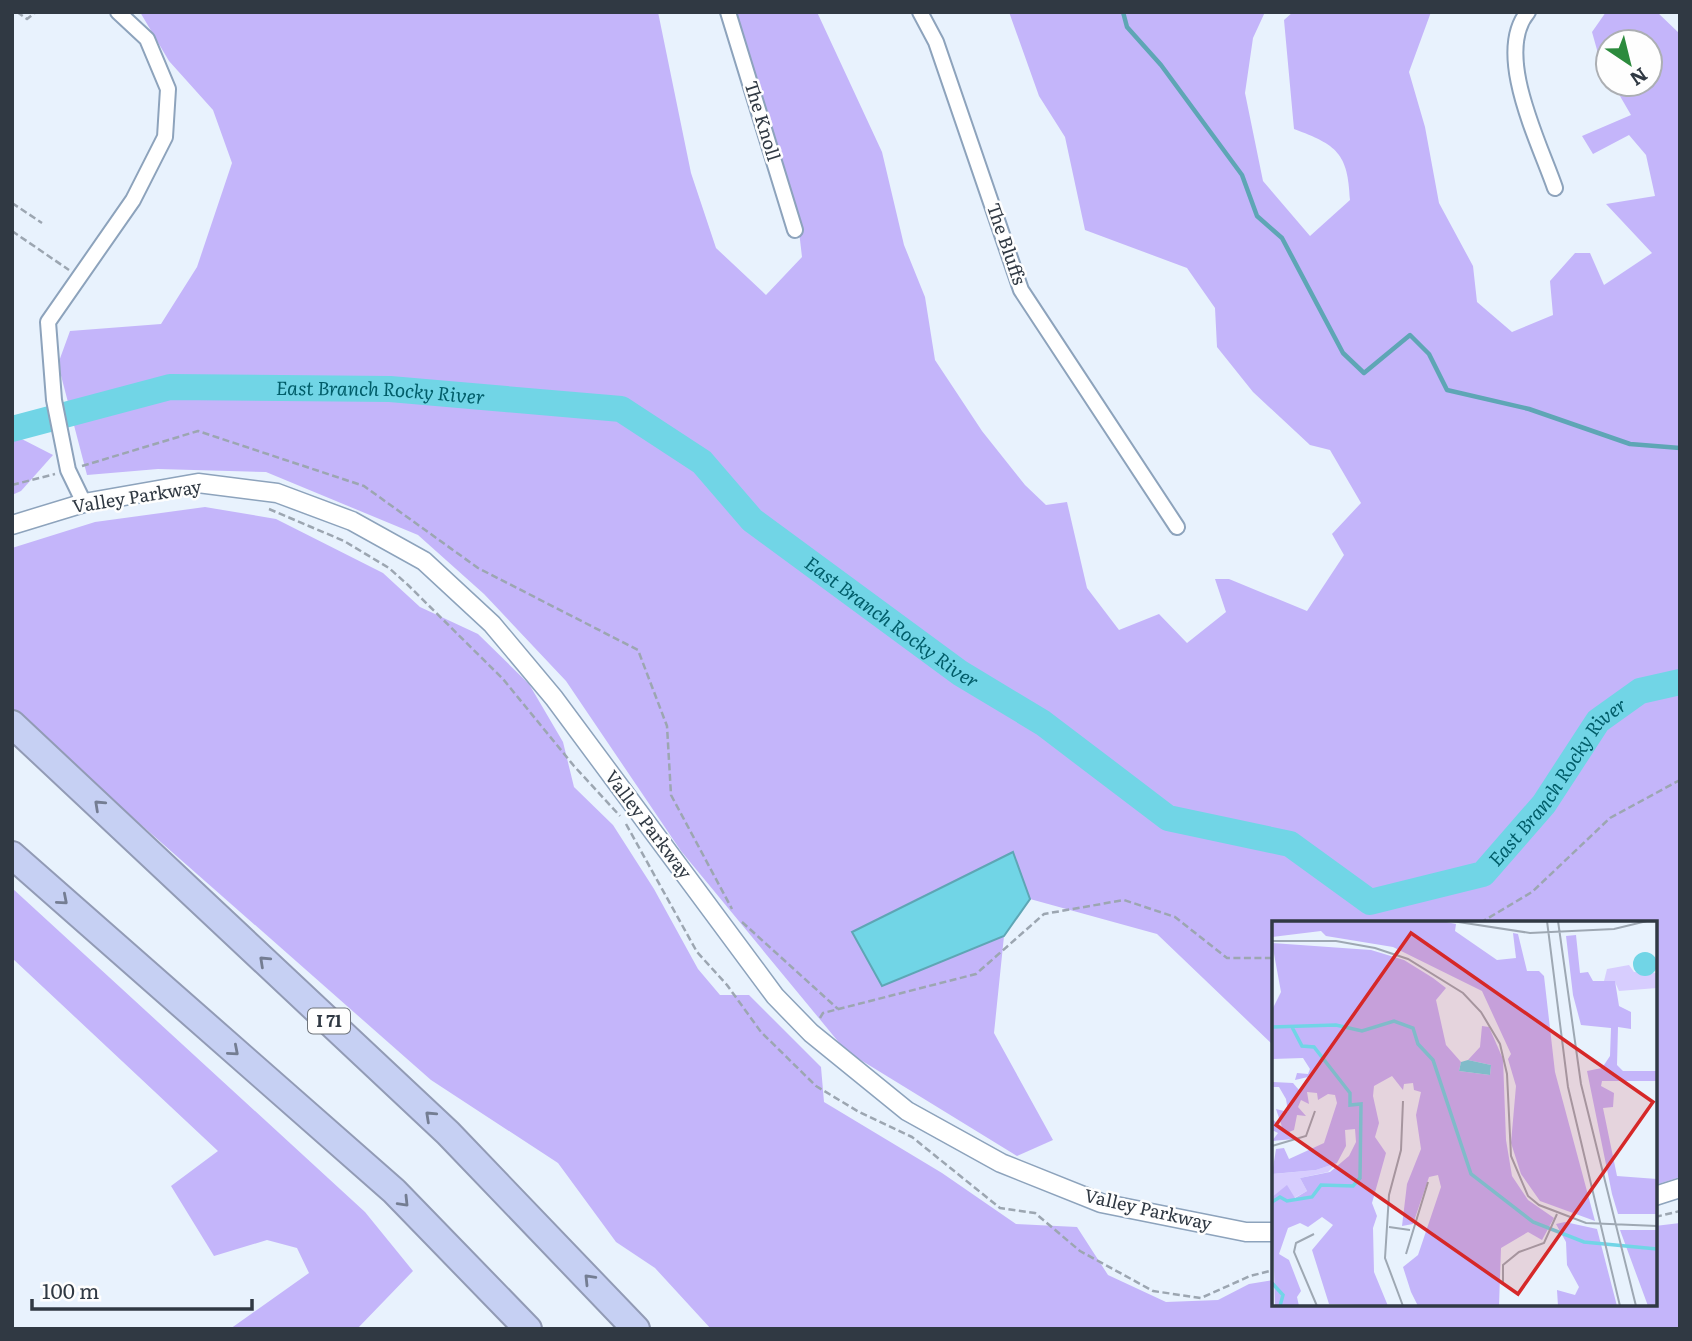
<svg xmlns="http://www.w3.org/2000/svg" width="1692" height="1341" font-family="Literata,serif">
	<style>
		.forest { fill: #c4b5fa }
		.water { fill: #71d5e6; stroke: #5ea6b5; stroke-width: 2 }
		.lines { fill: none; stroke-linecap: round; stroke-linejoin: round }
		.stream { stroke: #5ea6b5; stroke-width: 4.5 }
		.river { stroke: #71d5e6; stroke-width: 26 }
		.minor-casing { stroke: #8da3bc; stroke-width: 18 }
		.tertiary-casing { stroke: #8da3bc; stroke-width: 21 }
		.motorway-casing { stroke: #929bb5; stroke-width: 30 }
		.path { stroke: #9ca6b1; stroke-width: 2.5; stroke-dasharray: 7 3.5; stroke-linecap: butt }
		.minor { stroke: #fff; stroke-width: 14 }
		.tertiary { stroke: #fff; stroke-width: 18 }
		.motorway { stroke: #c6d0f3; stroke-width: 26 }
		.oneway { stroke: #747d92 }
		.labels { text-anchor: middle; stroke-width: 5; stroke-linejoin: round; paint-order: stroke }
		.shield { fill: #fefefe; stroke: #6e747b; stroke-width: 2 }
		.shield-label { font-size: 16px; font-weight: bold; fill: #303943 }
		.street-label { font-size: 18px; fill: #303943; stroke: #fefefe }
		.water-label { font-size: 19px; font-style: italic; fill: #015d69; stroke: #fefefe }
		.inset-river { fill: none; stroke: #71d5e6; stroke-width: 3.5 }
		.inset-road { fill: none; stroke: #9ea8b3; stroke-width: 2 }
		.view { fill: #d62828; fill-opacity: 0.15; stroke: #d62828; stroke-width: 3.5 }
		.inset-edge { fill: none; stroke: #303943; stroke-width: 3.5 }
	</style>
	<rect width="100%" height="100%" fill="#e8f2fd"/>
	<!-- forest -->
	<g class="forest">
		<path d="M 140,12 L 658,12 L 691,173 L 716,248 L 766,295 L 802,257 L 796,205 L 735,12 L 817,12 L 882,152 L 904,245 L 925,297 L 935,360 L 982,431 L 1025,485 L 1046,505 L 1067,502 L 1087,588 L 1119,630 L 1159,614 L 1187,643 L 1226,612 L 1215,579 L 1229,579 L 1307,611 L 1344,555 L 1332,534 L 1361,503 L 1330,450 L 1310,445 L 1253,392 L 1217,347 L 1215,308 L 1187,268 L 1085,230 L 1065,137 L 1039,96 L 1009,12 L 1265,12 L 1253,38 L 1245,93 L 1263,181 L 1310,236 L 1350,200 C 1348,153 1337,145 1294,129 L 1284,20 L 1293,12 L 1431,12 L 1409,72 L 1425,127 L 1439,203 L 1473,266 L 1477,302 L 1512,332 L 1553,315 L 1550,281 L 1575,253 L 1590,253 L 1604,285 L 1652,253 L 1606,204 L 1655,196 L 1646,155 L 1629,135 L 1593,154 L 1582,136 L 1631,115 L 1613,84 L 1650,84 L 1650,42 L 1608,42 L 1608,76 L 1601,64 L 1592,32 L 1606,12 L 1657,12 L 1680,34 L 1680,1177 L 1655,1185 L 1655,923 L 1274,923 L 1274,1046 L 1157,934 L 1030,899 L 1013,852 L 852,932 L 882,986 L 1004,936 L 994,1033 L 1053,1140 L 1017,1156 L 846,1051 L 681,851 L 566,681 L 484,594 L 418,535 L 266,472 L 158,469 L 87,475 L 58,364 L 70,331 L 161,324 L 197,267 L 232,163 L 213,110 L 169,61 Z"/>
		<polygon points="12,434 53,455 21,491 12,495"/>
		<polygon points="205,507 276,519 383,573 420,607 478,634 529,684 563,742 574,787 613,825 654,889 698,969 720,995 749,995 821,1067 824,1102 942,1173 1016,1224 1077,1227 1108,1275 1166,1302 1218,1300 1249,1284 1274,1280 1274,1304 1655,1304 1655,1226 1680,1223 1680,1329 711,1329 655,1268 616,1242 558,1163 431,1080 12,711 12,548 95,522"/>
		<polygon points="12,888 365,1212 413,1271 357,1329 230,1329 309,1273 297,1248 267,1240 214,1256 171,1186 218,1151 12,958"/>
	</g>
	<!-- water -->
	<polygon class="water" points="1013,852 1030,899 1004,936 882,986 852,932"/>
	<g class="lines">
		<!-- stream -->
		<polyline class="stream" points="1123,12 1127,27 1161,65 1242,175 1257,216 1282,238 1343,353 1364,373 1410,335 1429,354 1447,390 1529,409 1630,444 1680,448"/>
		<!-- river -->
		<path class="river" id="s1" d="M 12,429 L 170,387 L 390,389 L 621,409 L 702,462 L 752,520 L 960,673 L 1043,723 L 1168,818 L 1290,844 L 1370,902 L 1483,874 L 1544,804 L 1598,721 L 1640,691 L 1680,682"/>
		<!-- minor casing -->
		<g class="minor-casing">
			<g id="minor">
				<polyline points="728,12 795,230"/>
				<polyline points="920,12 936,42 1021,290 1177,527"/>
				<path d="M 1528,12 C 1493,53 1540,144 1555,188"/>
				<polyline points="84,503 68,470 54,400 48,322 133,200 165,137 168,89 147,39 118,12"/>
			</g>
		</g>
		<!-- tertiary casing -->
		<g class="tertiary-casing">
			<g id="tertiary">
				<polyline points="12,525 84,503 198,483 277,493 352,521 424,561 492,624 554,698 775,996 811,1033 907,1111 1001,1163 1101,1203 1246,1232 1274,1232"/>
				<polyline points="1655,1196 1680,1188"/>
			</g>
		</g>
		<!-- motorway casing -->
		<g class="motorway-casing">
			<g id="motorway">
				<polyline points="12,724 448,1133 636,1329"/>
				<polyline points="12,855 394,1191 528,1329"/>
			</g>
		</g>
		<!-- path -->
		<g class="path">
			<polyline points="17,12 27,19 36,12"/>
			<polyline points="12,203 42,223"/>
			<polyline points="12,231 69,270"/>
			<polyline points="82,466 198,431 364,486 478,568 638,650 667,726 671,795 732,909"/>
			<polyline points="12,485 55,474"/>
			<polyline points="269,509 344,541 389,568 408,585 503,679 574,766 620,816"/>
			<polyline points="626,824 697,952 727,985 761,1032 816,1086 859,1112 912,1137 1000,1208 1035,1213 1080,1251 1153,1291 1201,1298 1250,1276 1274,1270"/>
			<polyline points="742,922 838,1009"/>
			<polyline points="1480,923 1532,892 1610,818 1680,780"/>
			<polyline points="820,1018 823,1013 976,974 1044,914 1124,900 1175,917 1227,958 1274,958"/>
			<polyline points="1655,1217 1680,1211"/>
		</g>
		<!-- minor -->
		<use href="#minor" class="minor"/>
		<!-- tertiary -->
		<use href="#tertiary" class="tertiary"/>
		<!-- motorway -->
		<use href="#motorway" class="motorway"/>
	</g>
	<!-- one-way arrows -->
	<defs><path id="oneway-chevron" d="M-2-3.5L2.5 0L-2 3.5" fill="none" stroke-width="1.6" stroke-linecap="round" stroke-linejoin="round" transform="scale(1.75)"/></defs>
	<g class="oneway">
		<use href="#oneway-chevron" transform="translate(99 805) rotate(-137)"/>
		<use href="#oneway-chevron" transform="translate(63 900) rotate(41)"/>
		<use href="#oneway-chevron" transform="translate(264 961) rotate(-137)"/>
		<use href="#oneway-chevron" transform="translate(234 1051) rotate(41)"/>
		<use href="#oneway-chevron" transform="translate(430 1116) rotate(-137)"/>
		<use href="#oneway-chevron" transform="translate(404 1202) rotate(46)"/>
		<use href="#oneway-chevron" transform="translate(589 1279) rotate(-134)"/>
	</g>
	<g class="labels">
		<!-- shield labels -->
		<rect class="shield" x="308" y="1008.5" width="42" height="25" rx="5"/>
		<g class="shield-label">
			<text x="329" y="1027">I 71</text>
		</g>
		<!-- street labels -->
		<g class="street-label">
			<text transform="translate(762 121) rotate(73)" y="6">The Knoll</text>
			<text transform="translate(1006 244) rotate(71)" y="6">The Bluffs</text>
			<text transform="translate(137 497) rotate(-9)" y="6">Valley Parkway</text>
			<text transform="translate(648 825) rotate(53)" y="6">Valley Parkway</text>
			<text transform="translate(1148 1210) rotate(13)" y="6">Valley Parkway</text>
		</g>
		<!-- water labels -->
		<g class="water-label">
			<text dy="7" stroke="none"><textPath href="#s1" startOffset="374">East Branch Rocky River</textPath></text>
			<text dy="7" stroke="none"><textPath href="#s1" startOffset="962">East Branch Rocky River</textPath></text>
			<text dy="7" stroke="none"><textPath href="#s1" startOffset="1760">East Branch Rocky River</textPath></text>
		</g>
	</g>
	<!-- overview -->
	<g transform="translate(1272 921)">
		<rect width="385" height="385" fill="#e8f2fd"/>
		<path d="M 357,44 L 362,51 L 385,52 L 385,67 L 347,70 L 343,61 L 332,60 L 335,48 ZM 65,242 L 56,251 L 28,257 L 35,270 L 22,277 L 15,265 L 0,276 L 1,253 L 44,249 Z" fill="#d7cdfe"/>
		<path d="M 0,0 L 169,0 L 184,3 L 183,10 L 225,39 L 244,37 L 241,12 L 246,13 L 255,50 L 267,50 L 272,55 L 283,151 L 323,300 L 268,280 L 249,253 L 239,222 L 244,165 L 236,138 L 239,133 L 210,70 L 121,26 L 54,15 L 49,10 L 0,16 ZM 304,14 L 308,52 L 316,51 L 321,60 L 343,60 L 347,85 L 359,91 L 359,108 L 346,106 L 345,144 L 351,150 L 385,150 L 385,160 L 330,160 L 329,165 L 342,172 L 341,186 L 331,187 L 345,255 L 385,258 L 385,293 L 346,293 L 340,273 L 315,150 L 330,147 L 338,135 L 339,107 L 309,104 L 301,74 L 294,15 ZM 0,22 L 99,29 L 132,39 L 161,57 L 174,67 L 164,79 L 174,124 L 189,141 L 187,150 L 218,154 L 219,144 L 196,139 L 208,126 L 210,105 L 217,106 L 231,138 L 234,219 L 240,255 L 256,279 L 282,297 L 270,319 L 256,311 L 229,327 L 227,385 L 146,385 L 139,371 L 131,346 L 146,334 L 169,266 L 166,254 L 157,256 L 141,303 L 130,305 L 135,263 L 149,228 L 144,194 L 149,171 L 142,169 L 141,162 L 132,163 L 131,169 L 120,155 L 102,165 L 101,175 L 107,202 L 103,216 L 114,232 L 100,282 L 105,295 L 101,307 L 102,351 L 116,385 L 57,383 L 40,329 L 61,304 L 50,296 L 36,306 L 28,302 L 16,307 L 7,333 L 17,339 L 29,370 L 25,376 L 27,385 L 3,385 L 0,276 L 15,264 L 23,277 L 35,270 L 28,257 L 58,251 L 77,235 L 84,221 L 83,208 L 73,209 L 74,225 L 65,242 L 44,249 L 0,253 L 4,228 L 12,227 L 17,238 L 52,222 L 65,182 L 63,174 L 56,173 L 46,179 L 45,172 L 35,171 L 37,183 L 29,179 L 26,186 L 34,195 L 25,194 L 22,209 L 17,211 L 22,218 L 0,220 L 6,212 L 0,209 L 0,198 L 10,206 L 4,188 L 16,191 L 14,178 L 7,166 L 0,166 L 1,161 L 21,162 L 27,169 L 36,156 L 23,159 L 25,152 L 36,153 L 38,148 L 31,137 L 0,138 L 0,89 L 9,71 ZM 293,301 L 325,308 L 345,385 L 286,385 L 285,369 L 303,374 L 307,366 L 295,344 L 294,321 L 284,303 ZM 348,309 L 385,309 L 385,385 L 376,385 Z" fill="#c4b5fa"/>
		<path d="M361 43a12 12 0 1 1 24 0a12 12 0 1 1-24 0ZM 196,139 L 219,144 L 218,154 L 187,150 L 189,141 Z" fill="#71d5e6"/>
		<path class="inset-river" d="M 0,106 L 64,104 L 90,110 L 122,100 L 141,107 L 146,123 L 161,139 L 199,253 L 261,301 L 312,321 L 385,328M 0,281 L 8,276 L 15,280 L 40,276 L 49,264 L 81,265 L 88,257 L 89,183 L 78,184 L 78,172 L 42,126 L 30,125 L 20,106M 0,362 L 11,374 L 8,385"/>
		<path class="inset-road" d="M 180,0 L 258,12 L 342,8 L 375,0M 275,0 L 296,166 L 348,385M 286,0 L 309,163 L 364,385M 0,20 L 64,20 L 103,27 L 136,38 L 191,72 L 209,91 L 228,123 L 235,153 L 239,235 L 256,275 L 267,284 L 314,302 L 385,305M 131,180 L 129,229 L 117,274 L 113,337 L 131,385M 0,225 L 34,215 L 43,190M 117,306 L 138,309M 42,313 L 24,322 L 22,331 L 45,385M 134,333 L 156,261M 231,363 L 231,344 L 247,331 L 272,322 L 285,293"/>
		<path class="view" d="M 139,12 L 381,181 L 246,373 L 4,204 Z"/>
		<rect width="385" height="385" class="inset-edge"/>
	</g>
	<!-- border -->
	<rect width="1692" height="1341" fill="none" stroke="#303943" stroke-width="28"/>
	<!-- north arrow -->
	<g transform="translate(1629 63) rotate(145)"><circle r="33" fill="#fefefe" stroke="#acafb3" stroke-width="2"/>
	<path d="M0-5L12 26L0 18L-12 26Z" fill="#2c8b3d"/>
	<text y="-10" font-size="19" font-weight="bold" text-anchor="middle" fill="#303943">N</text>
	</g>
	<!-- scale -->
	<path d="M32 1299v10h220v-10" fill="none" stroke="#303943" stroke-width="3.5"/>
	<text x="42" y="1299" font-size="21" fill="#303943" stroke="#fefefe" stroke-width="5" paint-order="stroke">100 m</text>
</svg>
